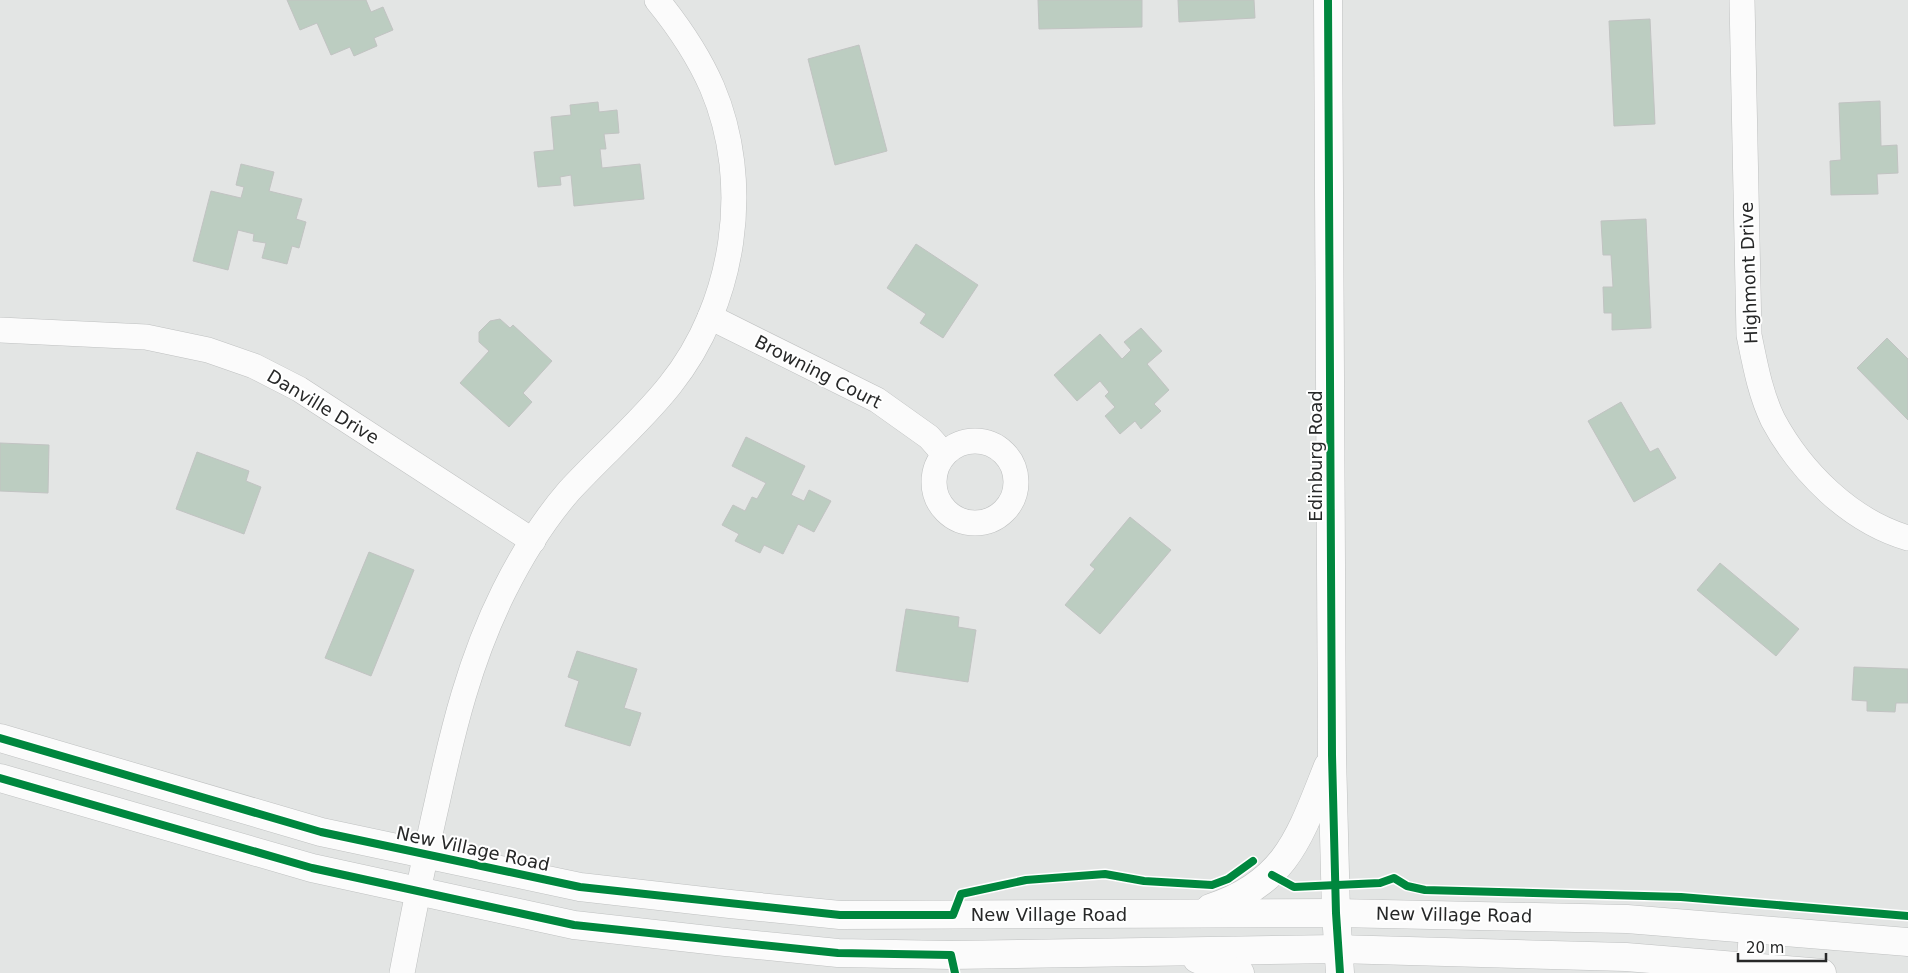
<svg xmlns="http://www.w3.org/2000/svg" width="1908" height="973" font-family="'DejaVu Sans',sans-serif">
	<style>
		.building { fill: #bccdc1; stroke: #c1c3c2 }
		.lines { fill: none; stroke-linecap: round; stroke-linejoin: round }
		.street-casing { stroke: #bfc1c1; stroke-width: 26 }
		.secondary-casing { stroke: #bfc1c1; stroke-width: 29 }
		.street { stroke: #fbfbfb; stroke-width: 25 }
		.secondary { stroke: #fbfbfb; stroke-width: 28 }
		.cycleway-casing { stroke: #fff; stroke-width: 11 }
		.cycleway { stroke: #00873e; stroke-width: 8 }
		.labels { text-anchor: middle; stroke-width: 4; stroke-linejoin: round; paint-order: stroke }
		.street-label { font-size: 18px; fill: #272828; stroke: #fff }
	</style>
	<rect width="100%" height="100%" fill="#e3e5e4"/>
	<!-- building -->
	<g class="building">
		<polygon points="287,0 366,0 371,12 383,7 393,30 374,38 377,46 354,56 350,47 331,55 317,23 300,30"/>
		<polygon points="1038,0 1142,0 1142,27 1039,29"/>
		<polygon points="1178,0 1254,0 1255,18 1179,22"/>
		<polygon points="1650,19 1655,124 1614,126 1609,21"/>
		<polygon points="859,45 887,151 835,165 808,59"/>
		<polygon points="1880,101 1881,146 1897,145 1898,173 1877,174 1878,194 1831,195 1830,161 1841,160 1839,103"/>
		<polygon points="598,102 599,112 617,110 619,133 604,134 606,149 600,149 602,168 640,164 644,199 574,206 571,175 560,177 561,185 538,187 534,152 554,150 551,117 571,115 570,105"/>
		<polygon points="241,164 274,172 269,191 302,199 296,219 306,222 299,248 292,246 287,264 262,258 266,243 253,241 254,234 238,230 228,270 193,261 211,191 241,198 244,187 236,185"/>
		<polygon points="1646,219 1651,328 1612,330 1612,313 1604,313 1603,287 1613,287 1611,255 1603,255 1601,221"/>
		<polygon points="916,244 978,285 943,338 920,323 926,314 887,288"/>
		<polygon points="500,319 510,328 513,325 552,361 523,393 532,402 509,427 460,383 489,351 479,342 479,332 490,321"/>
		<polygon points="1141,328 1162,351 1147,364 1169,390 1154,404 1161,411 1141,429 1135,421 1120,434 1105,416 1115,407 1105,396 1109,392 1100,381 1077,401 1054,375 1100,334 1122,359 1131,350 1124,342"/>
		<polygon points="1887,338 1908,359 1908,420 1857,368"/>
		<polygon points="1621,402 1650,452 1658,448 1676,478 1634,502 1588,421"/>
		<polygon points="746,437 805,466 791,495 804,501 809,490 831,501 814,532 798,524 783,554 764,545 760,553 735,541 739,534 722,525 733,505 745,511 752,497 757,499 766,483 732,466"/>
		<polygon points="0,443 49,445 48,493 0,491"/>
		<polygon points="197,452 249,471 246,481 261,487 244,534 176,509"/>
		<polygon points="1130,517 1171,550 1100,634 1065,605 1095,569 1090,565"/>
		<polygon points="369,552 414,570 371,676 325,658"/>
		<polygon points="1720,563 1799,629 1776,656 1697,590"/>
		<polygon points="906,609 959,617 958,627 976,630 968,682 896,671"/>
		<polygon points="577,651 637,669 624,708 641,713 630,746 565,726 579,681 568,677"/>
		<polygon points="1854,667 1908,669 1908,703 1896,703 1895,712 1867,711 1867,701 1852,700"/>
	</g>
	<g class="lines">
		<!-- street casing -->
		<g class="street-casing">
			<g id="street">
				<path d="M 1742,0 L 1749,335 C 1755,364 1760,393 1773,420 C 1801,472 1850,521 1908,538"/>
				<polyline points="710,317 877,400 929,437 944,454"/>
				<polyline points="0,330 146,337 208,350 254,366 299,389 533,541"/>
				<circle cx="975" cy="482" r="41"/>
				<path d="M 402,973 C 413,916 424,859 437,803 C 453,729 470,659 504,591 C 521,557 544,520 569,491 C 602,455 640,423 670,385 C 735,304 753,183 712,87 C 698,55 679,27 657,0"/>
				<polyline points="1748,973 1752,929"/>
			</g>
		</g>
		<!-- secondary casing -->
		<g class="secondary-casing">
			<g id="secondary">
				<polyline points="1328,0 1332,755 1336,913 1340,973"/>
				<polyline points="0,738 321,832 580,887 730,904 840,915 1336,913 1627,919 1908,942"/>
				<polyline points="0,778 312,868 574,925 726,942 838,953 951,955 1337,949 1626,957 1822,973"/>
				<path d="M 1210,908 C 1287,883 1300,836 1328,766"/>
				<polyline points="1197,959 1240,973"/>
			</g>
		</g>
		<!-- street -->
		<use href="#street" class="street"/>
		<!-- secondary -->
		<use href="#secondary" class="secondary"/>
		<!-- cycleway casing -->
		<g class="cycleway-casing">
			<g id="cycleway">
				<polyline points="1328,0 1332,755 1336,913 1340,973"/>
				<polyline points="0,738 321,832 580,887 840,915 953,915 961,894 1026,880 1105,874 1144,881 1212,885 1228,879 1253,861"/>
				<polyline points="0,778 312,868 574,925 838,953 951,955 955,973"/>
				<polyline points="1272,875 1294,887 1380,883 1394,878 1407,886 1425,890 1681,897 1908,916"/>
			</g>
		</g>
		<!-- cycleway -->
		<use href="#cycleway" class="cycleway"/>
	</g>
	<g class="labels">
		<!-- street labels -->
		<g class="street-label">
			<text transform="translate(1749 273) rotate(-92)" y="6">Highmont Drive</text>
			<text transform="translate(818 372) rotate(27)" y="6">Browning Court</text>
			<text transform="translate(323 407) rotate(31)" y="6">Danville Drive</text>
			<text transform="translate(1316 456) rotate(-90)" y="6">Edinburg Road</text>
			<text transform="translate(473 849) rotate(12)" y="6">New Village Road</text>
			<text x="1049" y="921">New Village Road</text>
			<text transform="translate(1454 915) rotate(1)" y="6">New Village Road</text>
		</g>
	</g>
	<!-- scale -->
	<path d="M1738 953v8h88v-8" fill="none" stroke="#272828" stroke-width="2.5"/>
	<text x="1746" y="953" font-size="15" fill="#272828" stroke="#ffffff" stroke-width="4" paint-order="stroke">20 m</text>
</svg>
